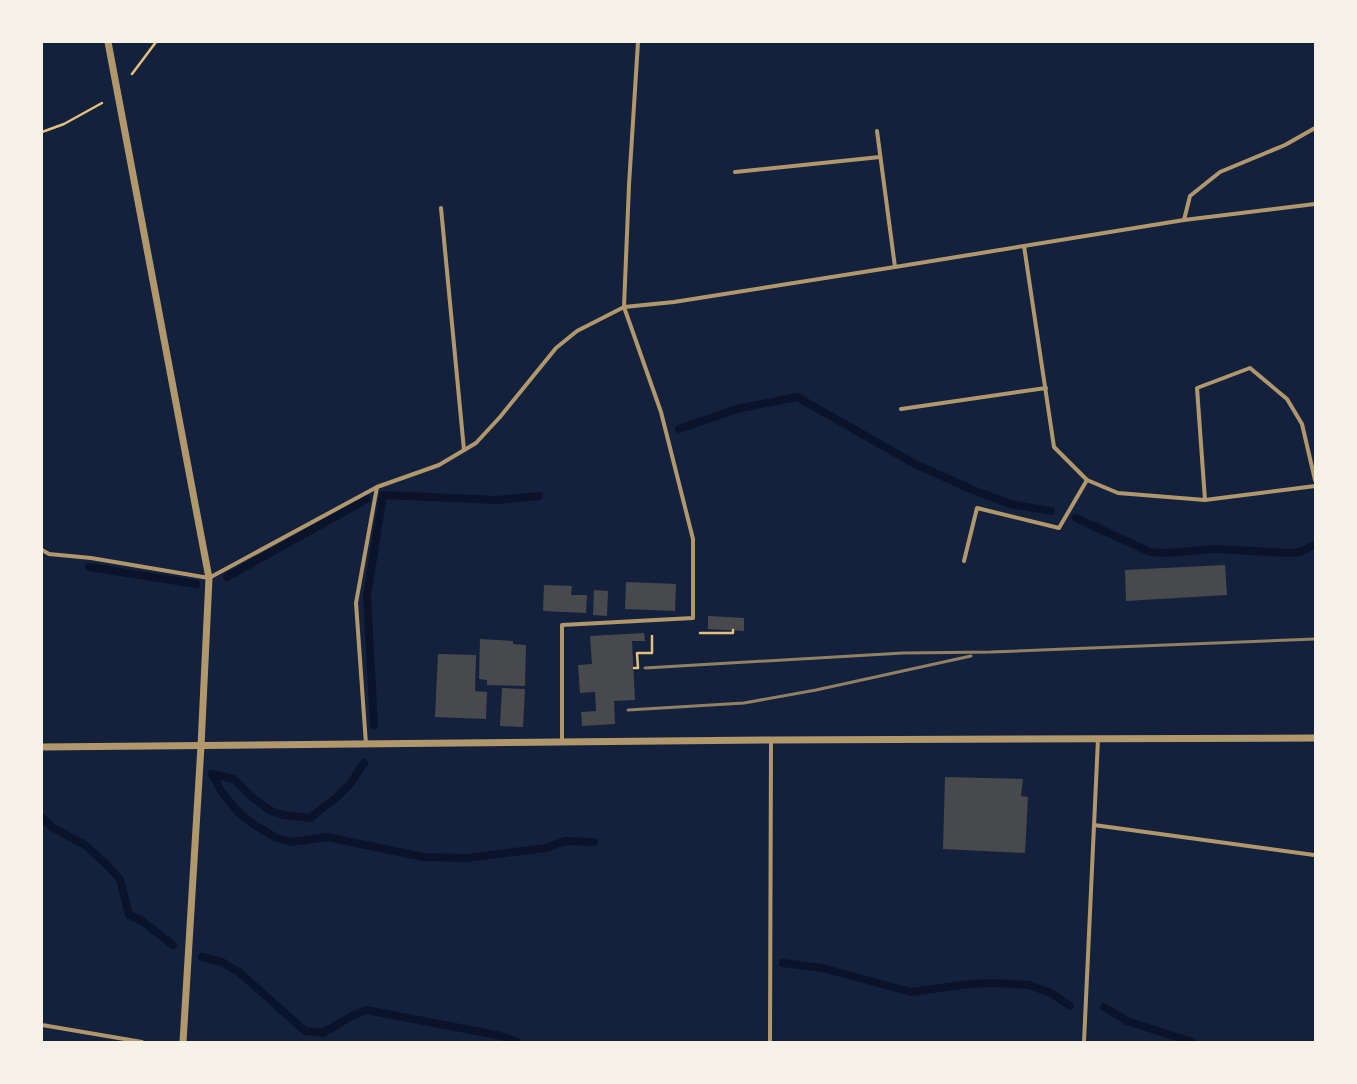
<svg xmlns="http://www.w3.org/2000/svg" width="1357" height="1084" font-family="'Sofia Sans Condensed',sans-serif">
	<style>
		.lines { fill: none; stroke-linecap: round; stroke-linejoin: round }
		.stream { stroke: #0b132b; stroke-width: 8 }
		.building { fill: #48494c }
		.path { stroke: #e5c07b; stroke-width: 2.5 }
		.minor { stroke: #b1986c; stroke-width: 4 }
		.tertiary { stroke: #b1986c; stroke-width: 7 }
		.rail { stroke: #918062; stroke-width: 3 }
	</style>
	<rect width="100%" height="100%" fill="#14213d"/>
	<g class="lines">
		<!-- stream -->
		<g class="stream">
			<polyline points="679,429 737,409 797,397 915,464 973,490 1010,504 1051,511"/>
			<polyline points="1076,518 1150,552 1166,553 1213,549 1290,553 1300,552 1315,545"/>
			<polyline points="89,567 196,584"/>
			<polyline points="227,577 367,499"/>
			<polyline points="374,725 367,596 383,495 497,500 539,496"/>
			<polyline points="212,774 221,791 238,812 256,826 277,838 292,842 327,837 423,857 467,858 546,848 565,841 594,842"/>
			<polyline points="212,774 234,779 252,797 269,810 283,815 310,818 337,797 350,784 364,763"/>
			<polyline points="42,818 52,827 85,845 107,865 120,879 129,915 142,921 173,945"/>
			<polyline points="202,957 222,962 240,973 305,1031 323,1033 350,1017 366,1010 502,1036 517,1042"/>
			<polyline points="783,963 822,968 911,992 969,984 994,983 1029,985 1051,993 1070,1006"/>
			<polyline points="1104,1007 1127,1021 1192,1042"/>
		</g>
	</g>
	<!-- building -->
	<g class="building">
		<polygon points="1225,565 1227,595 1126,601 1125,570"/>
		<polygon points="626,582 676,584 675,611 625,609"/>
		<polygon points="544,585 572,586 571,595 587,595 586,613 543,611"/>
		<polygon points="594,590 608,591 607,616 593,615"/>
		<polygon points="708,616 744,618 744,631 708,629"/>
		<polygon points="644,633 645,641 632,641 635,700 614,701 615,724 582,726 581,712 596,711 595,692 580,693 578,665 592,664 590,636"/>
		<polygon points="480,639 513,641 513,644 526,645 525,686 487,685 487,680 479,679"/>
		<polygon points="438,654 476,655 475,691 487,692 486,719 435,717"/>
		<polygon points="502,688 525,689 523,727 500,726"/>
		<polygon points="945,777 1023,779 1021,796 1028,797 1025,853 943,849"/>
	</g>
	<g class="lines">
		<!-- path -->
		<g class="path">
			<polyline points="132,74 156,42"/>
			<polyline points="42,132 64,124 102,103"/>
			<polyline points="700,633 733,633 733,630"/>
			<polyline points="634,668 638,668 637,653 652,653 652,636"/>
		</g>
		<!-- minor -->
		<g class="minor">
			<polyline points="877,131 895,267"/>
			<polyline points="735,172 880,157"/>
			<polyline points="441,208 464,450"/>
			<polyline points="1184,220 1190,196 1220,172 1285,145 1315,128"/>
			<polyline points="1024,246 1054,447 1087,480 1118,493 1205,500 1315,486"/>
			<polyline points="901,409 1046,388"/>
			<polyline points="1205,500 1197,388 1250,368 1287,399 1302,424 1315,480"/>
			<polyline points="42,550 49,554 91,558 209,578 377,487 439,465 476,443 500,417 556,348 577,331 624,307 674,302 895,267 1184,220 1315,204"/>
			<polyline points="964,561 977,508 1059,528 1087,480"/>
			<polyline points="562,742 562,625 693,618 693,539 661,412 624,307 629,185 638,42"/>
			<polyline points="366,744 356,603 377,487"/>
			<polyline points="1094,825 1314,855"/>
			<polyline points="42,1025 142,1042"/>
			<polyline points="770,1042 771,740"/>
			<polyline points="1084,1042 1098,739"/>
		</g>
		<!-- tertiary -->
		<g class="tertiary">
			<polyline points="108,42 209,578 201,746 183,1042"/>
			<polyline points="42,747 771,740 1315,738"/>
		</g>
		<!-- rail -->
		<g class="rail">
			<polyline points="645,668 903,653 991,652 1315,639"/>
			<polyline points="628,710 744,703 816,690 971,656"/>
		</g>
	</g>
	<!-- border -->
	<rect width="1357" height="1084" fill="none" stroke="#f6f1e7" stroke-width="86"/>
</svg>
